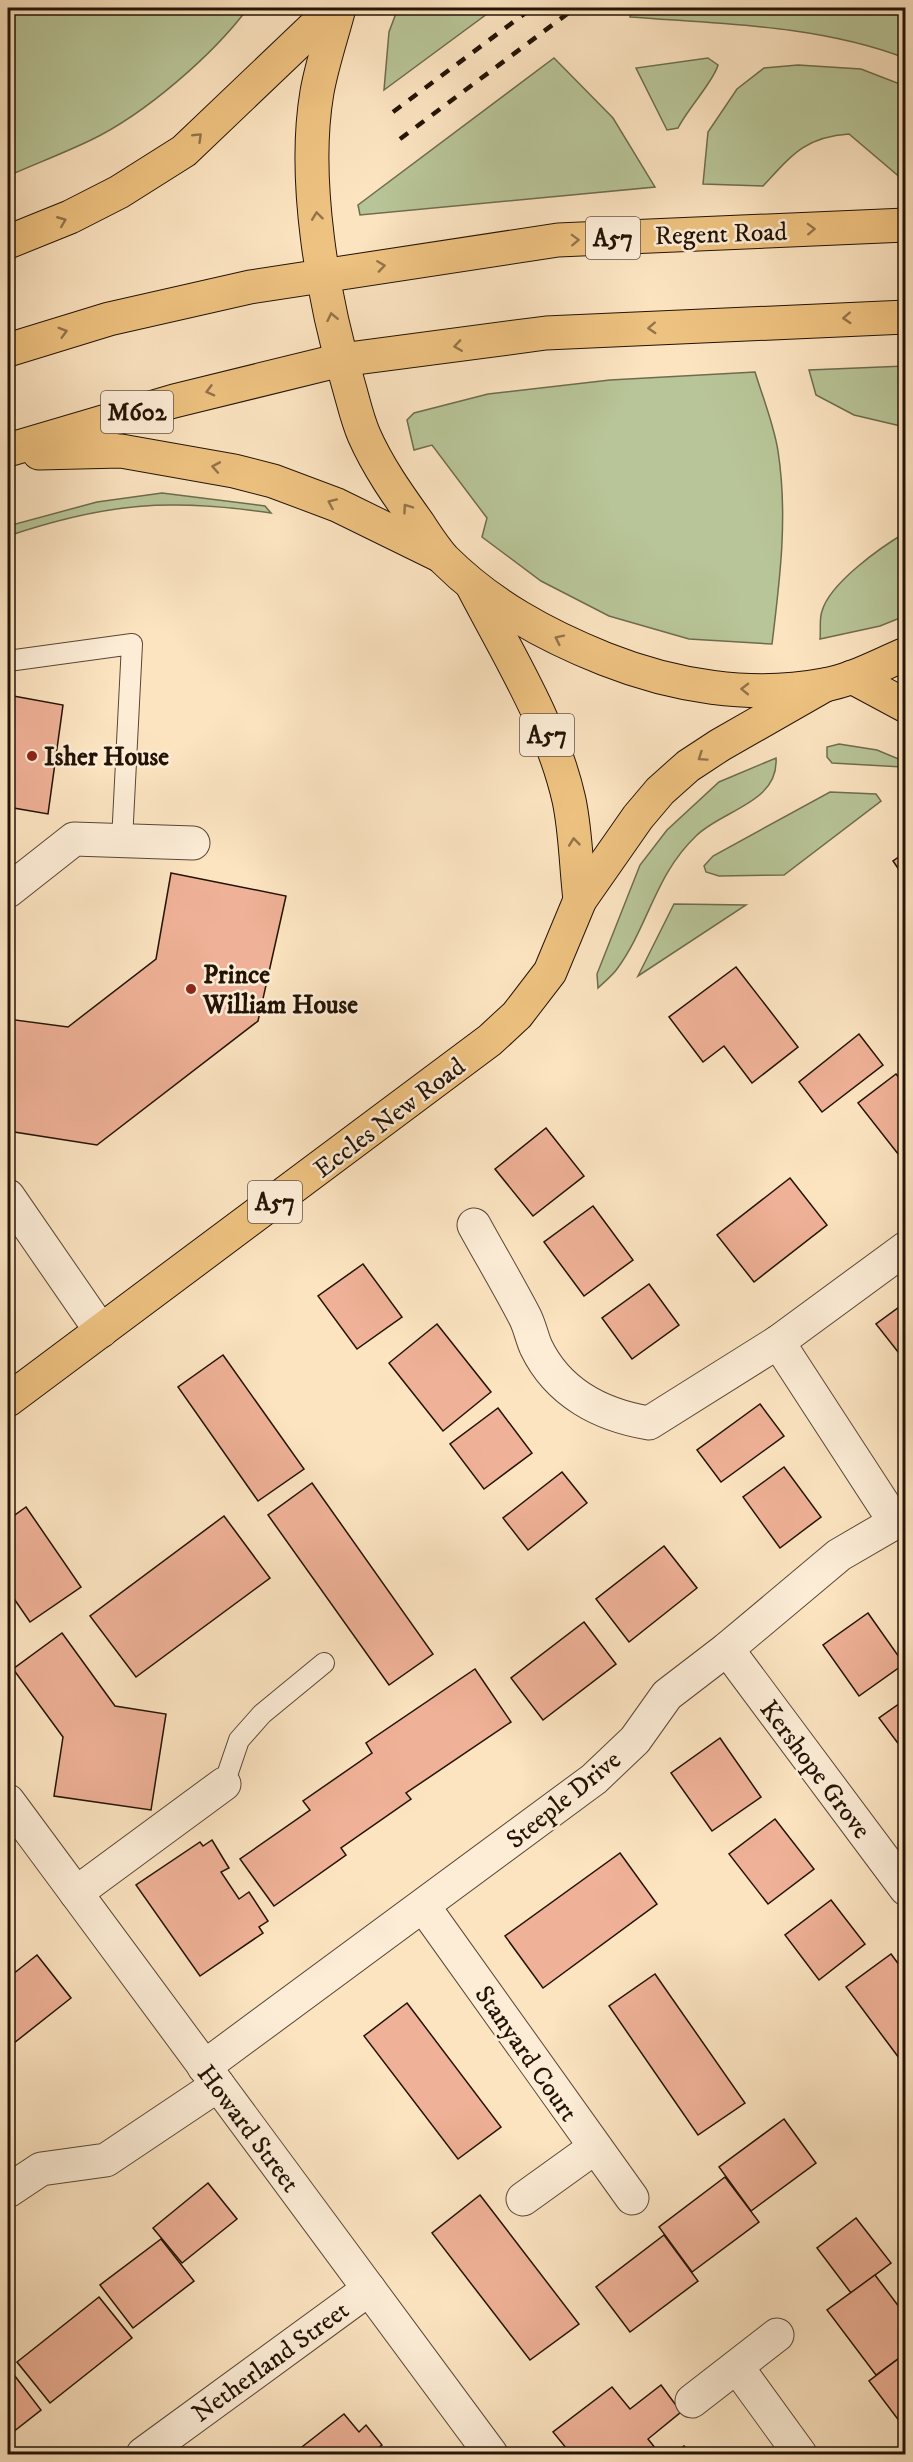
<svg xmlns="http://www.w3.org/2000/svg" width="913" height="2462" font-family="'IM FELL DW Pica',serif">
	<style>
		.green { fill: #b8c598; stroke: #6e6c4e; stroke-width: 1.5 }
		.building { fill: #efb197; stroke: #231305; stroke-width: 1.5 }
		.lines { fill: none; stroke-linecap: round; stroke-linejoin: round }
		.lane-casing { stroke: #594734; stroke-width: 22 }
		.street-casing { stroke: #594734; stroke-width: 35 }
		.primary-casing { stroke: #231305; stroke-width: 35 }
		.highway-casing { stroke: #231305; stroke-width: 35 }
		.lane { stroke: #fdedd7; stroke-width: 20 }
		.street { stroke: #fdedd7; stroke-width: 33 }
		.primary { stroke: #eec280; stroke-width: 33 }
		.highway { stroke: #eec280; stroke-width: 33 }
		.rail { stroke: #231305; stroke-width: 4.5; stroke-dasharray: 10 10; stroke-linecap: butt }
		.oneway { stroke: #937349 }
		.poi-dot { fill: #8f2418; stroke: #fdedd7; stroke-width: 2 }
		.labels { text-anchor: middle; stroke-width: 5; stroke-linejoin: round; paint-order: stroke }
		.shield { fill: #fdedd7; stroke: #645444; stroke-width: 1.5 }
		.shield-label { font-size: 24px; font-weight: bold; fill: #231305 }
		.street-label { font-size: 26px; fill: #231305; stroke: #fdedd7 }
		.poi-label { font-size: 26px; font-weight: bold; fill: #231305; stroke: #fdedd7; text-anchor: start }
	</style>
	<rect width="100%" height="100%" fill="#fce4c1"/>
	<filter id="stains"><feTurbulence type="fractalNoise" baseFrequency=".00333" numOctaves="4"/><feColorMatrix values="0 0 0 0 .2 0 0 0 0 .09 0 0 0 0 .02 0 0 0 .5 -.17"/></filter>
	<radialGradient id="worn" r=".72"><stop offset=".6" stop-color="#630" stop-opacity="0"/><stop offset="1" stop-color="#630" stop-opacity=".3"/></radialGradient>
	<!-- green -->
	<g class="green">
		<path d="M 8,8 L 248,8 C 213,55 145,114 91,140 C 64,153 35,164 8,176 Z"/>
		<polygon points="398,8 495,8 384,90 389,32"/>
		<path d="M 633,8 L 905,8 L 905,58 C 818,25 722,24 630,17 Z"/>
		<polygon points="554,58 613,118 655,187 360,215 358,205"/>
		<path d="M 708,58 L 718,65 C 714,81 688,108 678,128 L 667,130 L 636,68 Z"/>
		<path d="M 798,65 L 861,69 L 905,86 L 905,179 L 902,179 L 849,134 C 805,137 792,155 763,186 L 703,184 L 708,132 L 737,89 L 764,68 Z"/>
		<polygon points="905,366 905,427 854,415 816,395 809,370"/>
		<path d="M 755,372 C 763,398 774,425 778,451 C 788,516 780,579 772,644 L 689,639 L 609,616 L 541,581 L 482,537 L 487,518 L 432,445 L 414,450 L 407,420 L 414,413 L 488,394 L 610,380 Z"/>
		<path d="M 162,493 L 265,506 L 271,513 C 169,498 106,503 8,536 L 8,526 L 97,502 Z"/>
		<path d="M 905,533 L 905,616 L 880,626 L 820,639 C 821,631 819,619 822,611 C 830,583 881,547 905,533 Z"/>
		<polygon points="839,744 877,750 901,760 902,767 832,763 827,757 827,747"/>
		<path d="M 776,758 C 779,803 722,810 696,836 C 655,875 649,925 617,969 C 612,976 604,982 598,988 L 597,974 L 640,865 L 667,830 L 719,782 Z"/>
		<polygon points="830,792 876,794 881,801 784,875 719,876 706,872 704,866 713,856"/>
		<polygon points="674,904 746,905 638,976"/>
	</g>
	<!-- building -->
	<g class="building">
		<polygon points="8,695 63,705 48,814 8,807"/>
		<polygon points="906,852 906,880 893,861"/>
		<polygon points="171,873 286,896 258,1021 97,1145 8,1131 8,1019 68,1027 156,959"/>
		<polygon points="736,967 798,1047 752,1083 724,1046 703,1062 669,1017"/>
		<polygon points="859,1034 883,1065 822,1112 799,1082"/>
		<polygon points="896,1074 906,1086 906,1164 858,1103"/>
		<polygon points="546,1128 584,1176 533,1216 495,1169"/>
		<polygon points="790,1178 827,1225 754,1282 717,1235"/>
		<polygon points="593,1206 633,1260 584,1296 544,1242"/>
		<polygon points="363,1264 402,1317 357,1349 318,1296"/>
		<polygon points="649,1284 679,1325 632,1359 602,1318"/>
		<polygon points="906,1302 906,1362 876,1324"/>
		<polygon points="437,1324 491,1392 443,1431 389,1363"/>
		<polygon points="223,1355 304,1469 258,1501 178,1387"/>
		<polygon points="760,1404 784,1436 721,1482 697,1450"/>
		<polygon points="498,1408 532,1453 484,1489 450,1444"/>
		<polygon points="784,1467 821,1517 780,1548 743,1497"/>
		<polygon points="562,1472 587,1503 528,1550 503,1518"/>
		<polygon points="312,1483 433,1654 389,1685 268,1515"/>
		<polygon points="26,1507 81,1587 30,1622 8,1590 8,1520"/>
		<polygon points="224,1516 270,1578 136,1677 90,1616"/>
		<polygon points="664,1546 697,1588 629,1642 596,1599"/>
		<polygon points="868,1613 904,1664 859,1696 823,1645"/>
		<polygon points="584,1622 616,1664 543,1720 511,1678"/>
		<polygon points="62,1633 115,1706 166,1714 151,1810 54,1796 63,1737 13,1669"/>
		<polygon points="475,1669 511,1722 406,1793 411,1799 341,1848 346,1855 274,1906 240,1859 310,1810 303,1801 372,1753 366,1743"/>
		<polygon points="906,1699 906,1754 879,1718"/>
		<polygon points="720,1738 761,1797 712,1831 671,1773"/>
		<polygon points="775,1819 814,1869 768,1904 729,1854"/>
		<polygon points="212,1840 229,1868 221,1872 239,1899 249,1892 268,1921 259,1927 263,1933 200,1976 136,1885 200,1842 203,1846"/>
		<polygon points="620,1853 657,1904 543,1988 505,1936"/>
		<polygon points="831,1900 865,1944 819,1980 785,1935"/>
		<polygon points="891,1954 906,1974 906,2060 902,2062 846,1987"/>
		<polygon points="37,1955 71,1998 14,2043 8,2035 8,1978"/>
		<polygon points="655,1974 745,2103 698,2135 609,2006"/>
		<polygon points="407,2003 501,2127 458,2159 364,2036"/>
		<polygon points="784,2119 816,2163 751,2211 719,2167"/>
		<polygon points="725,2177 759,2222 692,2272 659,2227"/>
		<polygon points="208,2183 237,2219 182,2263 153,2228"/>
		<polygon points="480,2195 579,2324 530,2360 432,2233"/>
		<polygon points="856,2218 891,2263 851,2293 817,2248"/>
		<polygon points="664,2235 698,2281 630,2332 596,2287"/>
		<polygon points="161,2239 194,2281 133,2328 100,2285"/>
		<polygon points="875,2275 906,2316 906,2353 876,2375 827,2310"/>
		<polygon points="99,2297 132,2338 50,2403 17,2362"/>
		<polygon points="906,2353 906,2430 869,2381"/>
		<polygon points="8,2367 41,2410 8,2436"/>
		<polygon points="661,2385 681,2412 648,2439 660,2454 571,2454 553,2432 612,2387 630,2409"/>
		<polygon points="344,2414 359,2432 366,2425 382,2445 374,2451 377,2454 293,2454"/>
		<polygon points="684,2446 691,2454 673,2454"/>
	</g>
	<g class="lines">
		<!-- lane casing -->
		<g class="lane-casing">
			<g id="lane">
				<polyline points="8,661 132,644 122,841"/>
				<polyline points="224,1784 239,1740 262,1714 324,1663"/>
			</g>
		</g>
		<!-- street casing -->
		<g class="street-casing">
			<g id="street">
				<polyline points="8,891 74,839 193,843"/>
				<polyline points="8,1196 101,1331"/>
				<path d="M 474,1225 C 491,1256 509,1286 525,1317 C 530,1327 532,1338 536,1347 C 558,1393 601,1415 649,1423 L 778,1342 L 906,1248"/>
				<polyline points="778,1342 895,1522"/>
				<polyline points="727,1649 906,1889"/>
				<polyline points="8,1801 491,2454"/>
				<polyline points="76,1893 224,1784"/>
				<polyline points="424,1907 632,2198"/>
				<polyline points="204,2067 594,1779 635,1740 667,1695 727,1649 839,1555 906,1516"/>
				<polyline points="8,2191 41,2169 106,2160 218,2085"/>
				<polyline points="523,2199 594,2148"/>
				<polyline points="737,2367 800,2454"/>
				<polyline points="692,2401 777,2335"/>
				<polyline points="143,2454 369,2289"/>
			</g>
		</g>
		<!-- primary casing -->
		<g class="primary-casing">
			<g id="primary">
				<path d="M 472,585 C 507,653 552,724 569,800 C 576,833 576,867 580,900"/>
				<polyline points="8,1400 490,1040 517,1015 550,972 580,900 638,817 660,791 688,766 720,745 825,685"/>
			</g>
		</g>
		<!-- highway casing -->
		<g class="highway-casing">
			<g id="highway">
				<path d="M 339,8 C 332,35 322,64 317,92 C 302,180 323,298 348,383 C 353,400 357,419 364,435 C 378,467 398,495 418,523 C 426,535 434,548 444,559 C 490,605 545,635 605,659 C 673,686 751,699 824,685 C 853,680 879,665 906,654"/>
				<polyline points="8,242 70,217 119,192 184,151 334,8"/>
				<polyline points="8,350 109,319 250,287 558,240 906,225"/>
				<polyline points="8,450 174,401 341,360 546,333 906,317"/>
				<polyline points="39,453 121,451 234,471 273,481 337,505 439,555"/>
				<polyline points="852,677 906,706"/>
			</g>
		</g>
		<!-- lane -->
		<use href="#lane" class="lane"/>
		<!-- street -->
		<use href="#street" class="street"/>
		<!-- primary -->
		<use href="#primary" class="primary"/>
		<!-- highway -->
		<use href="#highway" class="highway"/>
		<!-- rail -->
		<g class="rail">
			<polyline points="393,112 532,8"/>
			<polyline points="400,139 575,8"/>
		</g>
	</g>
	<!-- one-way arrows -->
	<defs><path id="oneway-chevron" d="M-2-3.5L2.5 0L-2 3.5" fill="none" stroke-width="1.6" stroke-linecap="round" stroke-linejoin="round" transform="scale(1.5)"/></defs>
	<g class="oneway">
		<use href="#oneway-chevron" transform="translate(198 137) rotate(-44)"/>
		<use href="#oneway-chevron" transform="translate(317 216) rotate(-97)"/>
		<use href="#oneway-chevron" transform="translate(62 221) rotate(-22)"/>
		<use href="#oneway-chevron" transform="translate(811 229) rotate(-2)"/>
		<use href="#oneway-chevron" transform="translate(575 240) rotate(-2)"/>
		<use href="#oneway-chevron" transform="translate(381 266) rotate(-8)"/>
		<use href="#oneway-chevron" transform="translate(332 317) rotate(-102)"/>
		<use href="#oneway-chevron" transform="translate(847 318) rotate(177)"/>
		<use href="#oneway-chevron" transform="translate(652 328) rotate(177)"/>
		<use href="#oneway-chevron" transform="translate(63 332) rotate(-16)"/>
		<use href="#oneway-chevron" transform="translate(458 346) rotate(172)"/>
		<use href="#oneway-chevron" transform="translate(210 391) rotate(165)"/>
		<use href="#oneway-chevron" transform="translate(216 467) rotate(-170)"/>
		<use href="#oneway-chevron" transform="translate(332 503) rotate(-156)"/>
		<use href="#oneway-chevron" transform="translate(407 508) rotate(-125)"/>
		<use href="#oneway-chevron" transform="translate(559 639) rotate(-154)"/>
		<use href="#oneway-chevron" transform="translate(745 689) rotate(-179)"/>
		<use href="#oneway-chevron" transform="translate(702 757) rotate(146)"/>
		<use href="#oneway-chevron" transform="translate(574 842) rotate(-96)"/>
	</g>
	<!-- markers -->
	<g class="poi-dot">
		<circle cx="32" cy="756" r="6"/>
		<circle cx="191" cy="989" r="6"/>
	</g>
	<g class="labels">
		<!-- shield labels -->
		<g class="shield">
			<rect x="586" y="217" width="54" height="42" rx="4.5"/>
			<rect x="101" y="391" width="72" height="42" rx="4.5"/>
			<rect x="520" y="714" width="54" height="42" rx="4.5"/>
			<rect x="248" y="1181" width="54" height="42" rx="4.5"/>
		</g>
		<g class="shield-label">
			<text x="613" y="246">A57</text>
			<text x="137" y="420">M602</text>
			<text x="547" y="743">A57</text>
			<text x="275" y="1210">A57</text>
		</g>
		<!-- street labels -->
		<g class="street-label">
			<text transform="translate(721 233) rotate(-2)" y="9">Regent Road</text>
			<text transform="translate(389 1117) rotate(-37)" y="9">Eccles New Road</text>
			<text transform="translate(816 1769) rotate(53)" y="9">Kershope Grove</text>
			<text transform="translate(563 1799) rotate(-39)" y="9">Steeple Drive</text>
			<text transform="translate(527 2053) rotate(55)" y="9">Stanyard Court</text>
			<text transform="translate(249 2128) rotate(53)" y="9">Howard Street</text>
			<text transform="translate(270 2361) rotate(-36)" y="9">Netherland Street</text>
		</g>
		<!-- poi labels -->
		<g class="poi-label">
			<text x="44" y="765">Isher House</text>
			<text x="203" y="983">Prince<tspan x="203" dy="30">William House</tspan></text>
		</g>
	</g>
	<!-- margin -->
	<rect width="913" height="2462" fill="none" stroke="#fce4c1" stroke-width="30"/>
	<rect x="9" y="9" width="895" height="2444" fill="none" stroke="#231305" stroke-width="3"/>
	<rect x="15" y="15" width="883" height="2432" fill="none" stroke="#231305" stroke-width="1.5"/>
	<rect width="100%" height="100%" filter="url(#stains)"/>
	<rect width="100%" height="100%" fill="url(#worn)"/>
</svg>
